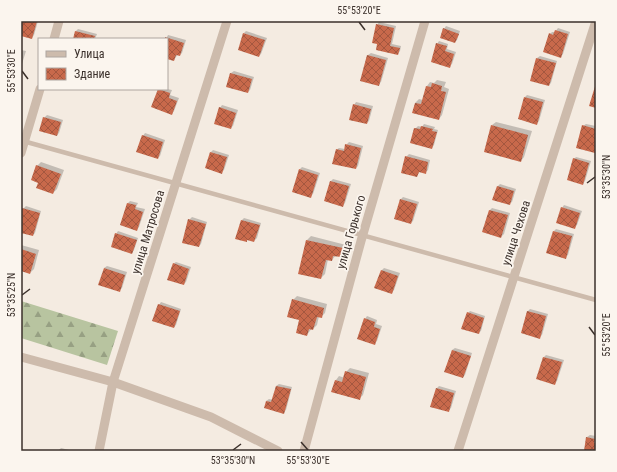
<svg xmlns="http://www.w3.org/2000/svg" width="617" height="472" font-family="'Roboto Condensed',sans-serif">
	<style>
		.forest { fill: url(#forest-firs) }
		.shadow { fill: #0003 }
		.building { fill: url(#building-cross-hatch) }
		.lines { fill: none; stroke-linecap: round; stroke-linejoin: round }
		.lane { stroke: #cdbbac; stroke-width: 4.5 }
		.street { stroke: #cdbbac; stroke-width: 9 }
		.ticks { fill: none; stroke: #3b302b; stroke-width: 1.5 }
		.labels { text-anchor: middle; stroke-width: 3.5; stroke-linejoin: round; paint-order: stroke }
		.street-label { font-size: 12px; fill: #3b302b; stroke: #fbf5ee }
		.neatline { fill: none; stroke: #3b302b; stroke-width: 1.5 }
		.ticks-label { font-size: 10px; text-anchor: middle; fill: #3b302b }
	</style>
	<defs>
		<pattern id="forest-firs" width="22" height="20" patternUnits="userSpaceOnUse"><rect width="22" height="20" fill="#b8c4a0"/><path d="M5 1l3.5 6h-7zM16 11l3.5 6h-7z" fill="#97a083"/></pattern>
		<pattern id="building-cross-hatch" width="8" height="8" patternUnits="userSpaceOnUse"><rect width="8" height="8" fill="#c8694b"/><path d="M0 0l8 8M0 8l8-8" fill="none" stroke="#a4573f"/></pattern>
	</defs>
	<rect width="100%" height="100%" fill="#f4ebe1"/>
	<!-- forest -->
	<polygon class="forest" points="21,301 118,331 107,365 21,338"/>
	<!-- shadow -->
	<g class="shadow">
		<polygon points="21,21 38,21 34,35 32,38 21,35"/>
		<polygon points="379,22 396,26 392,44 401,46 400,51 398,54 378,43 377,25"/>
		<polygon points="446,26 460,31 457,40 455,42 444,29"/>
		<polygon points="558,28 570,32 563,54 561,57 550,34 552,32 555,32"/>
		<polygon points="78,29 97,34 95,39 74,39 76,31"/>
		<polygon points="246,31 267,38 261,54 259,56 244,33"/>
		<polygon points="168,35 186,40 182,53 180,55 178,54 174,60 167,58 167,39 166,39"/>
		<polygon points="439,41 448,44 447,49 456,52 452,64 450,66 437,44"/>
		<polygon points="21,50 26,51 21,67"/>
		<polygon points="371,53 388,58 381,82 379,84 368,55"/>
		<polygon points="540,56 557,61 551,83 549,85 537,58"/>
		<polygon points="234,71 254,77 250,90 248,92 227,86 231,73"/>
		<polygon points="437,80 446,82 444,87 449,89 442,115 439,119 415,103 419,99 423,100 427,86 430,82 434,83"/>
		<polygon points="159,89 167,89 172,90 170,95 179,98 174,111 172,114 153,106"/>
		<polygon points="527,95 545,100 539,121 537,124 525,97"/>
		<polygon points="356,102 373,106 369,121 367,123 354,105"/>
		<polygon points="222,105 238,110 233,126 230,128 220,108"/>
		<polygon points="47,115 63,120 59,133 57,135 44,118"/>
		<polygon points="496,122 532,131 524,157 521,161 492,125"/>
		<polygon points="424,124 435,127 434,129 438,130 434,145 432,148 415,129 418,126 422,127"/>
		<polygon points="586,124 596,126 596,151 595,152 583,126"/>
		<polygon points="145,133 165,140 160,156 158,158 143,136"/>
		<polygon points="349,142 363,146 358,166 356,168 336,150 339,148 345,149 346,145"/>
		<polygon points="213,150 229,155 224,170 221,173 206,168 211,152"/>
		<polygon points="409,154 430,160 428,170 425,173 420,171 417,176 406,157"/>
		<polygon points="576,157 591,161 585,181 583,184 574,159"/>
		<polygon points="41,162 64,170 57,189 53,193 39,182 37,166"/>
		<polygon points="302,167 320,173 313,194 310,197 300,169"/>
		<polygon points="333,179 351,184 345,203 343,206 325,201 331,181"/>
		<polygon points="500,184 516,189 512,202 509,204 494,199 498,186"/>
		<polygon points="403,197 419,202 413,221 411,223 401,199"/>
		<polygon points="130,201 138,203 136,207 145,209 139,227 137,230 121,224 128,203"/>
		<polygon points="564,205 582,211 577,225 574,228 562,208"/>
		<polygon points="26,206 41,211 35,233 33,235 21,232 21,217 23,209"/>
		<polygon points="492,208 510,213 504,234 501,237 483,232 490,210"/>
		<polygon points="192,217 207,222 201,244 199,246 189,220"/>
		<polygon points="244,218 261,223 257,238 254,241 249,239 246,241 236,238 242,220"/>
		<polygon points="556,229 574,234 568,255 565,258 554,231"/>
		<polygon points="118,231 138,238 134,250 132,253 116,234"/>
		<polygon points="311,236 346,245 344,252 340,256 336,255 332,260 328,259 325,274 321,278 300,273 307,240"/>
		<polygon points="21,245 39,250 34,269 30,273 21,270"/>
		<polygon points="176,262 191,267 186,282 184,284 173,264"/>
		<polygon points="107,266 127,272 122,288 119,291 104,268"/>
		<polygon points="384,268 400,273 394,290 392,293 382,270"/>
		<polygon points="297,296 327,304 325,313 321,317 319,316 317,325 313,329 312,328 307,335 293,300"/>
		<polygon points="161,302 181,309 176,325 174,327 159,305"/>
		<polygon points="530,309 548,314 542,335 539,338 522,333 528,311"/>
		<polygon points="470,311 485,316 481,331 478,333 468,313"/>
		<polygon points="367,316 377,320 376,324 382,326 377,341 375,343 365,319"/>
		<polygon points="455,348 472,353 465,375 463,377 446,371 452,350"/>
		<polygon points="546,355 564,360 557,381 555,384 544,357"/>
		<polygon points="350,368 369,373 363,395 359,399 333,392 336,380 339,376 345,378 346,372"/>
		<polygon points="279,384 292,387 286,410 284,412 266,401 269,399 273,400 276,386"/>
		<polygon points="439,386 456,391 451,408 449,410 436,389"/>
		<polygon points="590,435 596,436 596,451 585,451 587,437"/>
		<polygon points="61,448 73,451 58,451"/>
	</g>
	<!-- building -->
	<g class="building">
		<polygon points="21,21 37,21 32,39 21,36"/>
		<polygon points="376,24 394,28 390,46 400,48 398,55 376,50 377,44 372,43"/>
		<polygon points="443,28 459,34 455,43 440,38"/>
		<polygon points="555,30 568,34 561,58 543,52 549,33 553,35"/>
		<polygon points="75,31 95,36 94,39 73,39"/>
		<polygon points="243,33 265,40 259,57 238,50"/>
		<polygon points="165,37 184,43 180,56 176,55 174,61 167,59 167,39 165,39"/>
		<polygon points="436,43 447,46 445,51 454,54 450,68 431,62"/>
		<polygon points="367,55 386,60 379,86 360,81"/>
		<polygon points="536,58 556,63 549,86 530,81"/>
		<polygon points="230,73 252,79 248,93 226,87"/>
		<polygon points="432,83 442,86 441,91 446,92 439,120 412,113 415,103 421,104 426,86 431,87"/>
		<polygon points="596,83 596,108 589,106"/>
		<polygon points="158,89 170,93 169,98 177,101 172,115 151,107"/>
		<polygon points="524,97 543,102 537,125 518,119"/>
		<polygon points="353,104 371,109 367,124 349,120"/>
		<polygon points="219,107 236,113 231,129 214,124"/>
		<polygon points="43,117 61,122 57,136 39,131"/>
		<polygon points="491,125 528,135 521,162 484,152"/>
		<polygon points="582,125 596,129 595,153 576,148"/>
		<polygon points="421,126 433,129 432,131 437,132 432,149 410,143 414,128 420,129"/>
		<polygon points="142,135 163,142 158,159 136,152"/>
		<polygon points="345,144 361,148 356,169 332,164 336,149 344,151"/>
		<polygon points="210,152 227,157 222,174 205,168"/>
		<polygon points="405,156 428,162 426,174 419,172 417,177 401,173"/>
		<polygon points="573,158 589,163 583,185 567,180"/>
		<polygon points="36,165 61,174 53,194 36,188 38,183 31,180"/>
		<polygon points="299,169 318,175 311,198 292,192"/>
		<polygon points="330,181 349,186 343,207 324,201"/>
		<polygon points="497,186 514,191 510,205 492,200"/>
		<polygon points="400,199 417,204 411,224 394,219"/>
		<polygon points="127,203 136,205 135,209 143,212 137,231 120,225"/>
		<polygon points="561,207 580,213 575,229 556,223"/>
		<polygon points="22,208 40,213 33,236 21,233 21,213"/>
		<polygon points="489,210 508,215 501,238 482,232"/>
		<polygon points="188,219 206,224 199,247 182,243"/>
		<polygon points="241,220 260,225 254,242 247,240 247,242 235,239"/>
		<polygon points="553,231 572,236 566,259 546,253"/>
		<polygon points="115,233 137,240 132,254 111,247"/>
		<polygon points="306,240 343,248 341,257 333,256 332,261 326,260 321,279 298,274"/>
		<polygon points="21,249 36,254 30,274 21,271"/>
		<polygon points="173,263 189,269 184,285 167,280"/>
		<polygon points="104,268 125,275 120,292 98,285"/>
		<polygon points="381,270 398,276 392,294 374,288"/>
		<polygon points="292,299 324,308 322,318 317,317 313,330 309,329 307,336 296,333 299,320 287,317"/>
		<polygon points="158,304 180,311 174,328 152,321"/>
		<polygon points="527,311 546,316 540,339 521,333"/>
		<polygon points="467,312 484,318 479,334 461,329"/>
		<polygon points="364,318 375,322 374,327 380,329 375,345 357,339"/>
		<polygon points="452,350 471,356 463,378 444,372"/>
		<polygon points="543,357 562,362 555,385 536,379"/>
		<polygon points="345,371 366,377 360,400 331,392 335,380 342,382"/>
		<polygon points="276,386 291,389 284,414 264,408 266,401 271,402"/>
		<polygon points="436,388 454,393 449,412 430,407"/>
		<polygon points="586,437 595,439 594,443 596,443 596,451 584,451"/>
	</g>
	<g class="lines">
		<!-- lane -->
		<polyline class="lane" points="23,141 596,300"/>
		<!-- street -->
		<g class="street">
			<polyline points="54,39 59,21"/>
			<polyline points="21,153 40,89"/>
			<polyline points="21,357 113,382 211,417 278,451"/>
			<polyline points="99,451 113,382 227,21"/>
			<polyline points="304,451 361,241 425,21"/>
			<polyline points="458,451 596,21"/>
		</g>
	</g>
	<!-- ticks -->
	<path class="ticks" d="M 359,22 L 365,30M 22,71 L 28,79M 587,183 L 595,177M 22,295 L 30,289M 589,327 L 595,335M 301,442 L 308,450M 233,450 L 241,444"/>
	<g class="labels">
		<!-- street labels -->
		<g class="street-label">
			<text transform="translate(148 232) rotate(-73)" y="4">улица Матросова</text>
			<text transform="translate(351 232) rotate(-74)" y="4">улица Горького</text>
			<text transform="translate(516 233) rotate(-72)" y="4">улица Чехова</text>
		</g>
	</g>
	<!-- border -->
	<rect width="617" height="472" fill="none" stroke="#fbf5ee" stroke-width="44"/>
	<!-- legend -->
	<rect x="38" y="38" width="130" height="52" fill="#fbf5ee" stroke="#aea6a0"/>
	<rect x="46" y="51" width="20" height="6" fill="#cdbbac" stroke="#aea6a0"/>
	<text x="74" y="58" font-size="12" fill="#3b302b">Улица</text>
	<rect x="46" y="68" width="20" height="12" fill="url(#building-cross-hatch)" stroke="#aea6a0"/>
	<text x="74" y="78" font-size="12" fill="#3b302b">Здание</text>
	<rect x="22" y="22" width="573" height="428" class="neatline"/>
	<g class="ticks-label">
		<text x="359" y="14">55°53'20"E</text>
		<text transform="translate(11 71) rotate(-90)" y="4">55°53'30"E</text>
		<text transform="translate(606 177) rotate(-90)" y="4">53°35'30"N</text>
		<text transform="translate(11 295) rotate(-90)" y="4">53°35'25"N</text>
		<text transform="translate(606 335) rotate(-90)" y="4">55°53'20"E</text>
		<text x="233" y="464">53°35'30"N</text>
		<text x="308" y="464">55°53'30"E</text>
	</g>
</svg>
